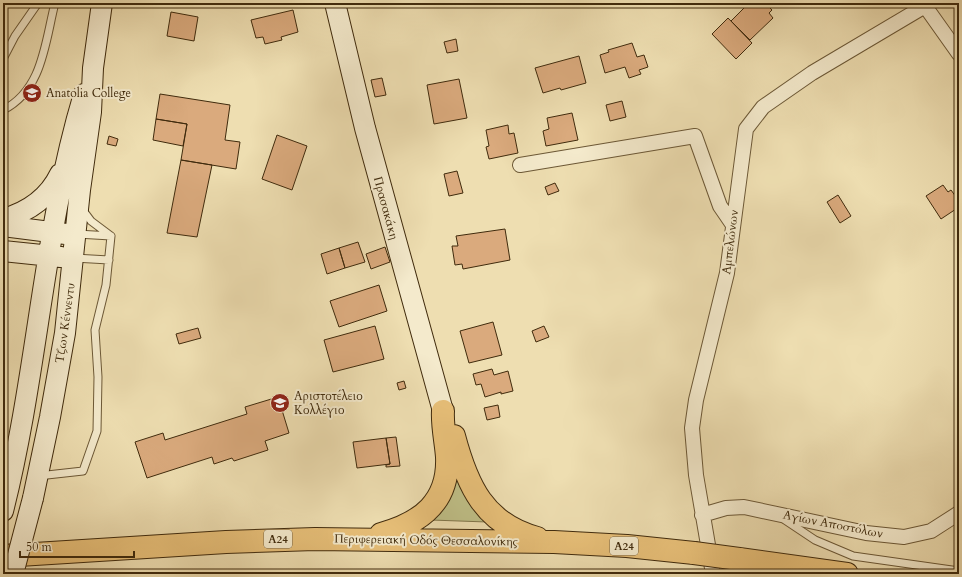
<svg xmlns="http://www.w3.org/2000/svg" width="962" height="577" font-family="Cardo,serif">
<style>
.green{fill:#bfbf87;stroke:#80754a}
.building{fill:#daaa7d;stroke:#402b0d}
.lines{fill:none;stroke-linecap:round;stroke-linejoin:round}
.lane-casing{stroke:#6c5836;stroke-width:9}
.street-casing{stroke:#6c5836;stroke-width:16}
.secondary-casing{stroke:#402b0d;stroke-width:22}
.highway-casing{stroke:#402b0d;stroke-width:24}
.lane{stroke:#f4eacc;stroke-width:7}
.street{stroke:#f4eacc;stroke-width:14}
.secondary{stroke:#f4eacc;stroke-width:20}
.highway{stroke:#e7bf78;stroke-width:22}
.secondary-bridge-casing{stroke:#402b0d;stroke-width:22;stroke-linecap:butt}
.highway-bridge-casing{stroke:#402b0d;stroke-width:24;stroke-linecap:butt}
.secondary-bridge{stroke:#f4eacc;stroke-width:20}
.highway-bridge{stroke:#e7bf78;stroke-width:22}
.labels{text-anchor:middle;stroke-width:4;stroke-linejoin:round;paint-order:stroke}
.shield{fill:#f4eacc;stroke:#766446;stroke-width:1}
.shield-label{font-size:11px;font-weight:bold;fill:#402b0d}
.poi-label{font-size:12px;fill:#402b0d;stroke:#f4eacc;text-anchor:start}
.street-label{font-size:12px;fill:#402b0d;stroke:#f4eacc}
</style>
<rect width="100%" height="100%" fill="#eedeb1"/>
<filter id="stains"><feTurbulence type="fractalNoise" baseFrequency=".005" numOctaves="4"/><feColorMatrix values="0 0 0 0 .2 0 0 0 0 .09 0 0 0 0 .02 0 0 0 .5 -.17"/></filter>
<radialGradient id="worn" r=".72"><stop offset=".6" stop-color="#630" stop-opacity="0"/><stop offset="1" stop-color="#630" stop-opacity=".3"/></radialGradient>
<!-- green -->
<path class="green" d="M455,475L487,522L431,520Z"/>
<!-- building -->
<path class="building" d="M749,3H754L757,6L759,4L761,6L765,3L772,10L769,13L773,18L750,40L731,21Z
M293,10L298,32L281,37L282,40L265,44L263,37L256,38L251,20Z
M171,12L198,17L194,41L167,36Z
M728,18L752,43L736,59L712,34Z
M456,39L458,51L447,53L444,42Z
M632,43L637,57L644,55L648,67L639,70L641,74L629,78L625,67L605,73L600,55L609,52L608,50Z
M579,56L586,83L561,90L560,88L543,93L535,68Z
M382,78L386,95L375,97L371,80Z
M459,79L467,118L434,124L427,85Z
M160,94L230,105L225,140L240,142L236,169L181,160L187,124L156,119Z
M622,101L626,117L610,121L606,105Z
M572,113L578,140L546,146L543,131L549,129L547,118Z
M156,119L187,124L183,146L153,140Z
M508,125L509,134L514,133L518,153L489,159L486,147L489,146L486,130Z
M277,135L307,146L292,190L262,179Z
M109,136L118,139L116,146L107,144Z
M181,160L212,165L197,237L167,233Z
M457,171L463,193L449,196L444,174Z
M555,183L559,191L548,195L545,187Z
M943,185L948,192L951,190L959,201V207L941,219L926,196Z
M838,195L851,216L840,223L827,202Z
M505,229L510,260L463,269L462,264L455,265L452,246H458L456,236Z
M358,242L365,262L345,268L339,248Z
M385,247L390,262L371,269L366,254Z
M339,248L345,268L327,274L321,254Z
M379,285L387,311L339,327L330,301Z
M493,322L502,355L469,363L460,331Z
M375,326L384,359L333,372L324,340Z
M544,326L549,337L536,342L532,331Z
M198,328L201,338L179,344L176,334Z
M3,368L7,369L5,396H3Z
M492,369L494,375L508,371L513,391L501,394V392L485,397L481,384L476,385L473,374Z
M404,381L406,388L399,390L397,383Z
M278,397L289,433L265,441L268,450L234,461L232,458L214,464L212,457L147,478L135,442L163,433L165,440L247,414L245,407Z
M498,405L500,417L487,420L484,408Z
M396,437L400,466L386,467V465L390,464L386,438Z
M386,438L390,464L357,468L353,442Z"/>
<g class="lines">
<!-- lane casing -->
<g class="lane-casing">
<path id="lane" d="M3,59L15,36L38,3
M3,110C43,90 45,42 55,3
M82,209L91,221L111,236
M74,258L109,260
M38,476L83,471L97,431L98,377L95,330L106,285L111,236L77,234
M785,520L815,540L853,556L959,571"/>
</g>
<!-- street casing -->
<g class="street-casing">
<path id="street" d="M925,6L959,54
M520,165L695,136L720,206L733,225
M702,515L726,508L744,507L866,533L904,537L931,531L959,513
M713,574L696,475L692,428L696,400L727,273L746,129L763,107L812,73L930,3"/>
</g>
<!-- secondary casing -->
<g class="secondary-casing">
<path id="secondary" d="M335,3L365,128L443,411
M3,219C28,212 48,199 60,174
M3,226L66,234
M3,251L61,257
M33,498L50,417L65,333L80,190L91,112L93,68L102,3
M3,511C38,373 43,230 84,94"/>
</g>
<!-- highway casing -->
<g class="highway-casing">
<path id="highway" d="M454,436C467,485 484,524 537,538
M381,534C421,523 449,502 447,457C446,442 442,426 443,411
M3,556L226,542L315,539L554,542L627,546L694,553
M739,559L847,574"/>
</g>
<!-- lane -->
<use href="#lane" class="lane"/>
<!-- street -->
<use href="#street" class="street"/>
<!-- secondary -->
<use href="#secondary" class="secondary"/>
<!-- highway -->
<use href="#highway" class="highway"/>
<!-- secondary-bridge casing -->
<g class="secondary-bridge-casing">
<path id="secondary-bridge" d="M13,574L33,498"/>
</g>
<!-- highway-bridge casing -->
<g class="highway-bridge-casing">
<path id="highway-bridge" d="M694,553L739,559"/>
</g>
<!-- secondary-bridge -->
<use href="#secondary-bridge" class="secondary-bridge"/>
<!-- highway-bridge -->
<use href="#highway-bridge" class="highway-bridge"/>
</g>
<!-- icons -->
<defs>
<g id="school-disc" transform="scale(1)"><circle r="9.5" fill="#8f2418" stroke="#f4eacc"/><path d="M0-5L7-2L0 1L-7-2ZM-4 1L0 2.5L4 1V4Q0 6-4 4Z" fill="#fff"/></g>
</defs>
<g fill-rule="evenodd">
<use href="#school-disc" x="32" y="93"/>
<use href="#school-disc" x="280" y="403"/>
</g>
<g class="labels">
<!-- shield labels -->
<g class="shield">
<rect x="264" y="530" width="28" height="18" rx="3"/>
<rect x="610" y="537" width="28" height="18" rx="3"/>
</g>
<g class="shield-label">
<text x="278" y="543">Α24</text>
<text x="624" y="550">Α24</text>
</g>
<!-- poi labels -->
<g class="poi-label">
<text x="46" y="97">Anatolia College</text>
<text x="294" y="400">Αριστοτέλειο<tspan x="294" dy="14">Κολλέγιο</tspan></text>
</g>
<!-- street labels -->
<g class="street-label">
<text transform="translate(386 208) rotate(75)" y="4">Πρασακάκη</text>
<text transform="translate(730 242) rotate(-83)" y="4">Αμπελώνων</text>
<text transform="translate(65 323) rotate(-82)" y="4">Τζων Κέννεντυ</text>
<text transform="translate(833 524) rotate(11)" y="4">Αγίων Αποστόλων</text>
<text transform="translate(426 540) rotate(1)" y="4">Περιφερειακή Οδός Θεσσαλονίκης</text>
</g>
</g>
<!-- margin -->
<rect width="962" height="577" fill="none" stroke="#eedeb1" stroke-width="16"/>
<rect x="4" y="4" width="954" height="569" fill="none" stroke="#402b0d" stroke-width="2"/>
<rect x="8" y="8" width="946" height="561" fill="none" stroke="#402b0d"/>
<!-- scale -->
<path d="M20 551v6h114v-6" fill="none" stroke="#402b0d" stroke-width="2"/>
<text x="26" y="551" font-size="12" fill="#402b0d" stroke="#f4eacc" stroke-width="3" paint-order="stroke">50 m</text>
<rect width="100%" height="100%" filter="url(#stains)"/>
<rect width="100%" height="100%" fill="url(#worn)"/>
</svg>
